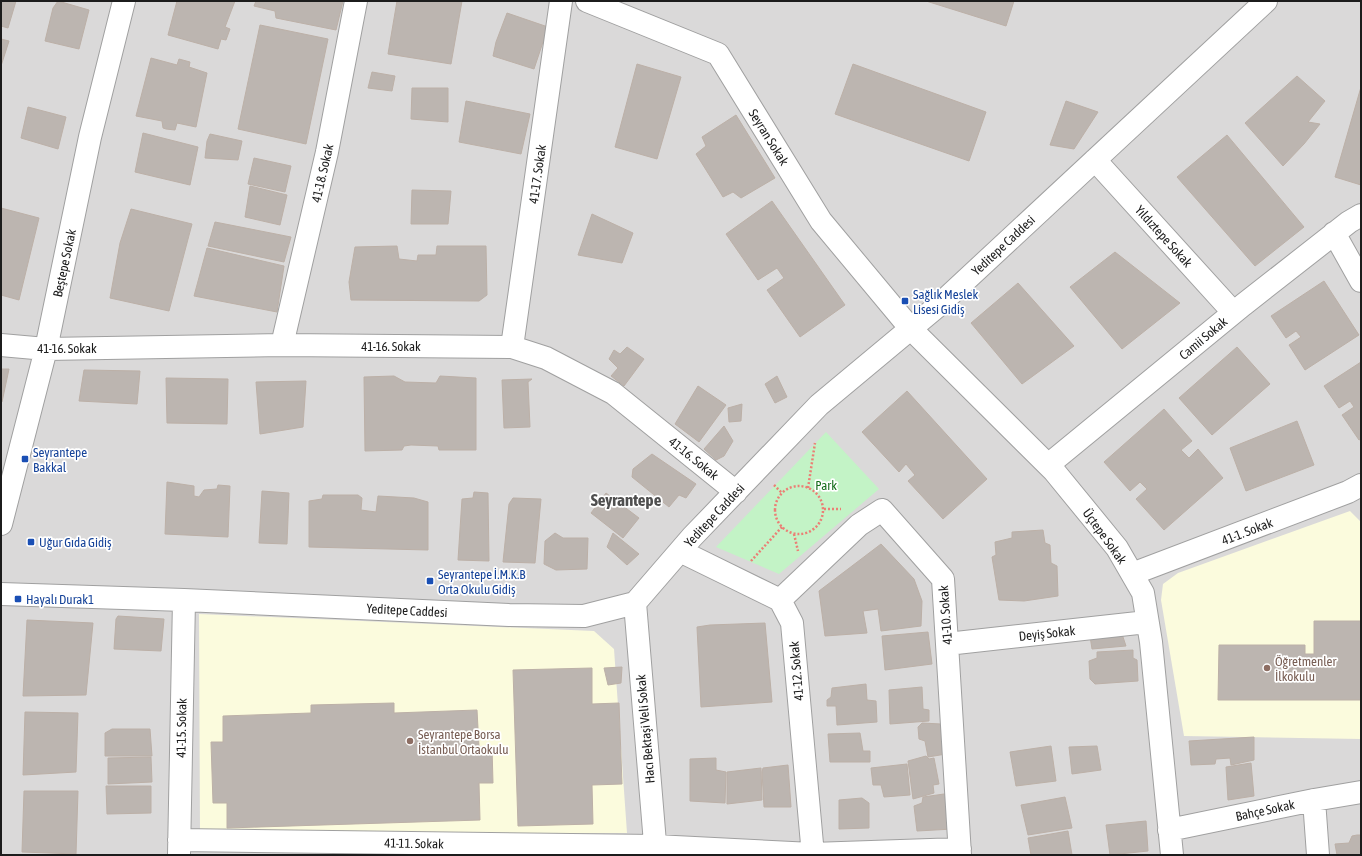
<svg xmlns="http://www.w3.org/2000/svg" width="1362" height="856" font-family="'Asap Condensed',sans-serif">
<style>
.residential{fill:#dad9d9}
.education{fill:#fbfbdd}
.park{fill:#c3f3c6}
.building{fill:#bcb5b0;stroke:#bcb0a7}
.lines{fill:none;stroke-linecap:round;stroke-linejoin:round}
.street-casing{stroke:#a0a0a0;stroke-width:24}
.path{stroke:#eb7f75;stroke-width:2.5;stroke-dasharray:2 2;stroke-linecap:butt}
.street{stroke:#fff;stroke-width:22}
.transit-dot{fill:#1a4fb4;stroke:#fff;stroke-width:1.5}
.education-dot{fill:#8d6e63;stroke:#fff;stroke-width:1.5}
.labels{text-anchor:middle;stroke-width:3.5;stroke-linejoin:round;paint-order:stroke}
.street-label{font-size:13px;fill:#1c1c1c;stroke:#fff}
.transit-label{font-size:13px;fill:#164399;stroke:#fff;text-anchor:start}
.park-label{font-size:13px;fill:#166e1c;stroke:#fff}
.education-label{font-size:13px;fill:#785e54;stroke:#fff;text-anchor:start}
.district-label{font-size:17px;font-weight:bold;fill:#4f4f4f;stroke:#fff}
</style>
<rect width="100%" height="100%" fill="#ece9e3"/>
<!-- residential -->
<path class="residential" d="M1,1H1361V855H1Z"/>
<!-- education -->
<path class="education" d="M1350,511L1361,522V739L1184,736L1161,600L1163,584L1178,573Z
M199,614L594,631L614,649L627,833L200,834Z"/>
<!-- park -->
<path class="park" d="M826,432L879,489L779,574L716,547Z"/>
<!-- building -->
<path class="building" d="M1,1H16L8,28L1,26Z
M58,1L89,10L79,49L45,41L53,8Z
M177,1H235L225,27L230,29L226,40L221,39L218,49L168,35Z
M256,1H343L336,30L276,18L275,11L254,6Z
M397,1H462L451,64L388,54Z
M926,1H1014L1006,26Z
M507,13L548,27L534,69L493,56L496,42Z
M260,25L328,39L306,144L238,129Z
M1,39L9,41L1,66Z
M151,58L177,65L179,59L190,62L189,67L207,73L196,127L177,123L175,130L166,129L163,128L162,121L136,116Z
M637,64L681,77L657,159L615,147Z
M853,64L986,112L969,161L835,114Z
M372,72L395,76L392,91L368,88Z
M1297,76L1325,101L1308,122L1320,124L1304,144L1283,166L1245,123Z
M1361,87V185L1335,177Z
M412,88H448V122L411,119Z
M466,101L530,114L521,154L459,142Z
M1066,101L1098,112L1074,149L1050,145Z
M28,107L66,117L58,149L21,138Z
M736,115L775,178L741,198L733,192L723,197L696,154L706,146L702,137Z
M143,133L198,147L190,185L135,172Z
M210,134L242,141L238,160L205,158L207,141Z
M1227,135L1304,227L1255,266L1177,177Z
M254,158L291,166L285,192L248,184Z
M250,186L287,195L280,225L245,217Z
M412,190L451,191L448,224H411Z
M772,201L845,305L800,337L767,290L784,278L777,268L758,280L726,234Z
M1,208L39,218L19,300L1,295Z
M131,209L192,224L169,311L110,298L120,243Z
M592,214L633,233L622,263L578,255Z
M215,222L291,237L284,262L208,246Z
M397,246L399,259L417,261L418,255H436L437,246H486L487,295L479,301L351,300L349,282L355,247Z
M207,248L284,266L277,312L194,296Z
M1115,252L1180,303L1122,349L1070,287Z
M1324,281L1359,335L1305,370L1289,345L1301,337L1296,331L1286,338L1271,316Z
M1018,283L1074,346L1022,384L971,323Z
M627,347L644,359L624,386L611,376L618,368L609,359L614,350L620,354Z
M1237,347L1270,384L1212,435L1179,398Z
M1361,362V439L1359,440L1342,415L1354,407L1350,401L1339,408L1324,386Z
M1,369H9L2,402L1,401Z
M84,370L140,371L137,404L79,401Z
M394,376L405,382L436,383L440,376L476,378V450H439L438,446L411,445L404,446L402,450L365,451L364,377Z
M777,376L787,397L775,403L765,384Z
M166,378L228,379L227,424L167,423Z
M532,379L528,382L530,427L504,428L502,380Z
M306,381L303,427L260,434L256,382Z
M698,386L726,405L699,442L675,424Z
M907,391L987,479L943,519L908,481L915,475L906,464L899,472L862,432Z
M742,404L741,421L729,422L728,408Z
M1164,409L1192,441L1181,450L1189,458L1198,449L1223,478L1164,530L1136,499L1147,489L1140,482L1130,491L1104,462Z
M1297,421L1314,465L1246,491L1230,448Z
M724,426L733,441L724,456L716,460L704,449Z
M652,454L696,484L686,498L679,495L669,507L632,477L633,469Z
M167,482L194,486V496L199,497L204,490L217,489L218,485L230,486L228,537L165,534Z
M262,491L289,493L287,544L259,543Z
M474,492L488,493L489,561L458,560L462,499L473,498Z
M606,493L639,518L623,538L591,513Z
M323,495H358L362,498L361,510L376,512L378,496L414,498L428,502V550L309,547V501L322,499Z
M513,498L541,499L535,563L503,562L509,504Z
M1043,530L1045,543L1050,545L1051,563L1057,566L1058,596L1024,601L999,600L992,557L996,555L995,542L1012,538V532Z
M555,533L563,538H588L587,569L556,570L544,564L545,541Z
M613,533L639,554L627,565L607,547Z
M881,544L914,579L922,601L921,626L881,631L878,609L863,611L867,633L825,636L819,591Z
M118,616L164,619L161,651L114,649L116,619Z
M27,620L93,623L86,695L23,696Z
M1314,621H1361V700H1218L1219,645H1305V654H1314Z
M765,623L772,702L701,707L697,627L710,625Z
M928,632L932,664L885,670L882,636Z
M1122,634L1126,646L1092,649L1090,636Z
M1133,650V658L1137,660L1138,681L1095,684L1090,679L1089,661L1097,658V652Z
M622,667L621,683L608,685L604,668Z
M592,668V704L619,703L622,784L592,785L593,824L518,826L513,670Z
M866,684L867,700L876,701L877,722L837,725L836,706H827V700L831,697L832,688Z
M922,687L923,709L929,710V721L890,724L889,690Z
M394,703V713L477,710L479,747H492L493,783H479L480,820L227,828V803H213L211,742H223V716L311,713V705Z
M25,712L78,713L76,772L23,775Z
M922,723L941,724L946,754L928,757L925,741L919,739L918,727Z
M112,729H150L152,756H105V733Z
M860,733L863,751H870V762H830L828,734Z
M1254,737V760L1231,765L1230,758L1216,759L1215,764L1191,765L1189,741Z
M1051,746L1056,781L1016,786L1010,752Z
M1097,746L1101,770L1072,774L1069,747Z
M926,756L929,759L934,758L939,784L933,785L934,793L913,799L908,761Z
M151,757L152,782L108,784V758Z
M716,758V770L726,772L725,803L690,801V759Z
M1251,763L1254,796L1228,800L1226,767Z
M907,764L910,795L884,797L881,785H873L871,768Z
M788,765L791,807H764L762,772L763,768Z
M761,768L762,800L727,804V772Z
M106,786H151V813L107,814Z
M24,791H78L76,854L22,852Z
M951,793L953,829L917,831L914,806L922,803L923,797Z
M1065,797L1072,828L1028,835L1021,805Z
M862,798L869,803V828L839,829V800Z
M1146,821L1148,851L1110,855L1106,825Z
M1068,831L1072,855H1031L1028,838Z
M1357,835H1361V855H1337L1335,844L1349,843L1352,836Z"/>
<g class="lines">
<!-- street casing -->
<g class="street-casing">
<path id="street" d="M587,1L718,54L821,221L911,329L1054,471L1117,548L1143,593L1151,642L1172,855
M1095,160L1233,312
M1334,233L1361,281
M1,345L46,349L282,345L512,347L546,358L613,393L736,492
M282,345L327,152L356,1
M512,347L561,1
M1048,465L1243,305L1349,222L1361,215
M1,524L46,349L90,137L124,1
M680,551L780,600L792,623L813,855
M1132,574L1348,492L1361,485
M1,594L184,600L509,615L584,616L635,603L692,537L819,405L939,305L1266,1
M780,600L859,525L882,510L943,579L960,855
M635,603L656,855
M947,644L1147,622
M1314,800L1318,855
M1169,830L1314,800L1361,792
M179,840L655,846L812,854L960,849
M179,854L184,600"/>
</g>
<!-- path -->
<path class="path" d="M774,485L782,493
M775 510a24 24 0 1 1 48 0a24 24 0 1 1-48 0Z
M808,488L815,443
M824,509H841
M794,534L798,551
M751,561L782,527"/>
<!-- street -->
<use href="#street" class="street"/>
</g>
<!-- markers -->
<g class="transit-dot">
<rect x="901" y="297" width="8" height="8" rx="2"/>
<rect x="21" y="455" width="8" height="8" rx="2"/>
<rect x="27" y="538" width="8" height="8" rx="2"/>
<rect x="426" y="577" width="8" height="8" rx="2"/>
<rect x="14" y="595" width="8" height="8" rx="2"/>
</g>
<g class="education-dot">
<circle cx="1267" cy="668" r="4"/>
<circle cx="410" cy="741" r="4"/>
</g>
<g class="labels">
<!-- street labels -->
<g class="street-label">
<text transform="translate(769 137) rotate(58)" y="5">Seyran Sokak</text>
<text transform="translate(322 173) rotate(-77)" y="5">41-18. Sokak</text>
<text transform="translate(537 174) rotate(-82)" y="5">41-17. Sokak</text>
<text transform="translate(1164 236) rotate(48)" y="5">Yıldıztepe Sokak</text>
<text transform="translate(1003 245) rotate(-43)" y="5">Yeditepe Caddesi</text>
<text transform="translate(64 263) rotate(-78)" y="5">Beştepe Sokak</text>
<text transform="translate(1203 338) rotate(-40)" y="5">Camii Sokak</text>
<text x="391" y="351">41-16. Sokak</text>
<text x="67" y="353">41-16. Sokak</text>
<text transform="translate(694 458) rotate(39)" y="5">41-16. Sokak</text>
<text transform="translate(714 515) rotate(-47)" y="5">Yeditepe Caddesi</text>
<text transform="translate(1247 531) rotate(-21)" y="5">41-1. Sokak</text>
<text transform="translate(1105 536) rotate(54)" y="5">Üçtepe Sokak</text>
<text transform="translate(407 610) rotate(3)" y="5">Yeditepe Caddesi</text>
<text transform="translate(945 615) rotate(-94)" y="5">41-10. Sokak</text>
<text transform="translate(1047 633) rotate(-6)" y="5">Deyiş Sokak</text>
<text transform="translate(796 671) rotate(-95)" y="5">41-12. Sokak</text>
<text transform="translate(181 728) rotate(-89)" y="5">41-15. Sokak</text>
<text transform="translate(645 729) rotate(-95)" y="5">Hacı Bektaşi Veli Sokak</text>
<text transform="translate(1265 810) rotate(-12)" y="5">Bahçe Sokak</text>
<text transform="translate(414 843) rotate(1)" y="5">41-11. Sokak</text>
</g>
<!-- transit labels -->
<g class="transit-label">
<text x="913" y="299">Sağlık Meslek<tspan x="913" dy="15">Lisesi Gidiş</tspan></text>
<text x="33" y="457">Seyrantepe<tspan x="33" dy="15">Bakkal</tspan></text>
<text x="39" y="547">Uğur Gıda Gidiş</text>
<text x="438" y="579">Seyrantepe İ.M.K.B<tspan x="438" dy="15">Orta Okulu Gidiş</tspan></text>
<text x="26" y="604">Hayalı Durak1</text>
</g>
<!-- park labels -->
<g class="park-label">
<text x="826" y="490">Park</text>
</g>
<!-- education labels -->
<g class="education-label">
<text x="1275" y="666">Öğretmenler<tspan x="1275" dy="15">İlkokulu</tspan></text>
<text x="418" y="739">Seyrantepe Borsa<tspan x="418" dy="15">İstanbul Ortaokulu</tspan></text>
</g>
<!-- district labels -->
<g class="district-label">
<text x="626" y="506">Seyrantepe</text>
</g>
</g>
<!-- border -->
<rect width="1362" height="856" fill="none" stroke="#1c1c1c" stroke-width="4"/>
</svg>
